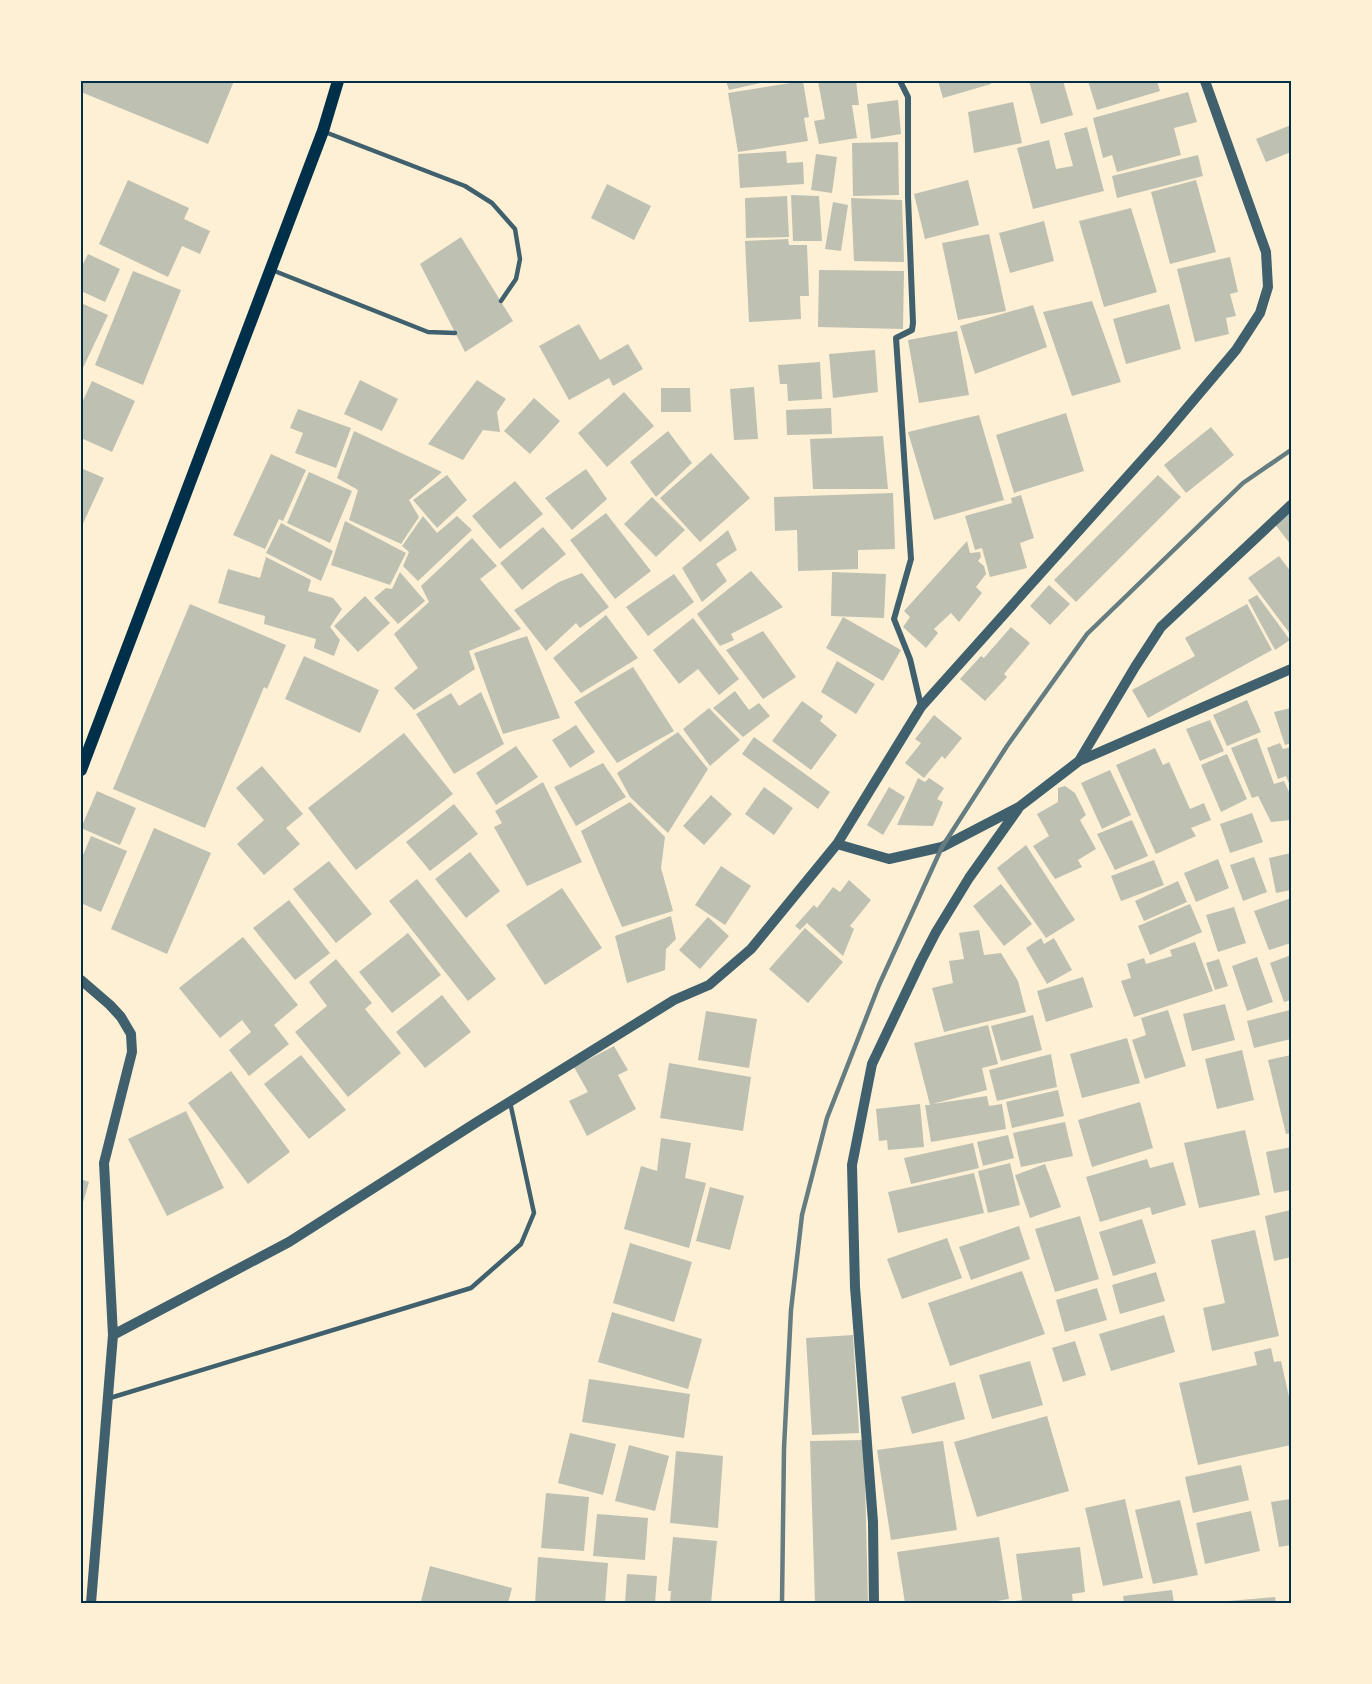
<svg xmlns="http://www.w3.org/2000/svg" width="1372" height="1684" font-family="Overpass,sans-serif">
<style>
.building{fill:#bec0b2}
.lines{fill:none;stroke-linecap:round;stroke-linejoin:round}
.service{stroke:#3f606c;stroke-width:4.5}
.minor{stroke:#3f606c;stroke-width:6}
.tertiary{stroke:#3f606c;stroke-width:10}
.secondary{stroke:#003049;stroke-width:12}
.rail{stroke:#657d81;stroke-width:4.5}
.neatline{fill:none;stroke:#003049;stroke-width:2}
</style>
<rect width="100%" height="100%" fill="#fdf0d5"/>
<!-- building -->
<path class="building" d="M81,81H234L208,144L81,92Z
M726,81H765V82L729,90Z
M803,81L809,117L804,118L808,141L738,152L728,93Z
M818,81H856L859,105H852L857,138L819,144L814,121L825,119Z
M938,81H990L991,84L943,98Z
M1029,81H1063L1073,115L1041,124Z
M1088,81H1157L1160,91L1097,110Z
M1188,92L1197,122L1174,128L1181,155L1117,172L1112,155L1103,158L1093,118Z
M898,100L901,134L871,139L867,104Z
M1013,102L1022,143L974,153L968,112Z
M1291,125V152L1266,162L1256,139Z
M1087,127L1104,191L1033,209L1017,148L1049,140L1056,169L1073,166L1064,133Z
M898,142L899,195L853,196L852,143Z
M786,151L787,163L803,162L804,184L740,188L738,154Z
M816,154L837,157L832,193L811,190Z
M1198,155L1203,176L1117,198L1112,176Z
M128,180L189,208L184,219L210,231L200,254L182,246L168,277L99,244Z
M968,180L979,225L925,239L914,194Z
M1196,180L1216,252L1170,264L1151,192Z
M607,184L651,206L634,240L591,218Z
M791,195L819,196L822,241H793Z
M787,196L789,237L746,238L745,198Z
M851,198L902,200L904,262L854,261Z
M833,202L848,205L841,251L825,249Z
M1131,208L1157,292L1104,307L1079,221Z
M1044,221L1054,261L1010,273L999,233Z
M989,234L1006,311L958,320L942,243Z
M461,237L513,321L465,352L420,264Z
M788,239L789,245H807L809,296H800L801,319L749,322L745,241Z
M88,254L120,269L105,302L81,291V268Z
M1230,257L1238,292L1230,294L1236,316L1226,318L1229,334L1195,342L1177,269Z
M819,270L904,271L903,329L818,327Z
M133,271L181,290L143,385L95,365Z
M1092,301L1121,382L1072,396L1043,312Z
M81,303L108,315L81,372Z
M1169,304L1181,349L1126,364L1113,319Z
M1033,305L1047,347L975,374L960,326Z
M579,324L600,360L628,344L643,369L613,386L609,378L569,400L539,346Z
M957,331L969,395L919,403L908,340Z
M875,350L878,392L833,398L829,354Z
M820,362L822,399L788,401L787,384H780L778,365Z
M360,380L398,399L382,431L344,414Z
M477,380L506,399L497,412L500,432L483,430L463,460L428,444Z
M92,381L135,401L112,452L81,438V405Z
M754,387L758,439L734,440L730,389Z
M661,388H690L691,412H661Z
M624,392L654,426L607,467L578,433Z
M534,398L560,421L530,454L504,431Z
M831,408L832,434L787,435L786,410Z
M298,409L351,428L336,468L295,453L303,433L290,428Z
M1066,413L1084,471L1014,493L996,435Z
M979,415L1004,500L934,520L908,432Z
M1211,427L1234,455L1186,493L1164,465Z
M354,431L442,472L409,500L419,517L401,544L349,520L358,490L337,478Z
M668,431L692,463L656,497L630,462Z
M883,436L888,489H813L810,439Z
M711,453L750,498L700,542L660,498Z
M271,454L306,470L283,521L279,519L265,549L233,535Z
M81,468L104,478L81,528Z
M586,469L607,499L572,530L545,498Z
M309,472L352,491L330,543L287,523Z
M447,475L467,500L437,528L413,500Z
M1158,475L1181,497L1076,602L1054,580Z
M515,481L543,514L500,549L472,516Z
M893,493L895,549L858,550V569L798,571L797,530L775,531L774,497Z
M1021,495L1034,538L1020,543L1027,568L990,577L982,548L975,550L965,516L1012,503L1011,498Z
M652,497L685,530L656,557L624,524Z
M1291,510V545L1274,523Z
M606,513L651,571L615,599L570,540Z
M423,516L437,533L457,516L472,530L418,581L403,566L409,552L402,546Z
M345,521L406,553L390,585L331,565Z
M281,523L333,551L321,581L266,553Z
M543,527L566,554L522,590L500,563Z
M728,530L737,550L716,564L727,581L702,602L682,568Z
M472,538L497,566L480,579L521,629L469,651L475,669L414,710L394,688L418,668L394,634L429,602L421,586Z
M967,541L970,553L980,552L981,557L978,561L984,566L986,574L976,587L982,593L959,622L951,613L934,629L938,633L926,648L903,627L910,617L904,611Z
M1279,556L1291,572V635L1248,578Z
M266,557L311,580L308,591L333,598L342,609L330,627L340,640L334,656L314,648L316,639L264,624L265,616L218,603L228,569L260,578Z
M751,571L783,607L731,634L734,640L720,646L697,614Z
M400,572L425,601L398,624L374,598L386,588L392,589Z
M832,572L886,574L884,618L831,616Z
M582,573L609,607L580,628L576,623L546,651L514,610L559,582Z
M674,574L694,602L648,636L626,607Z
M1049,585L1070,604L1050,625L1030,606Z
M1257,595L1290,640L1275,650L1248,600Z
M365,596L390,623L358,652L334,626Z
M190,604L286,645L267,689L264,687L205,828L113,789Z
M1247,604L1272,650L1148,718L1132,690L1195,656L1185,638Z
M606,615L638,658L581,693L553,658Z
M843,617L901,650L883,681L826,648Z
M693,618L739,679L719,695L698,669L679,684L653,650Z
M1011,627L1030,643L1004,674L1007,677L985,701L960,679L981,656L984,658Z
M763,631L796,677L763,699L726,650Z
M527,636L560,718L503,734L474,653Z
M304,656L379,690L360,733L285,699Z
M837,661L875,684L856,714L821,692Z
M633,667L674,731L617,763L574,702Z
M735,691L749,710L759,703L770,716L743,737L713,708Z
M481,692L504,744L454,774L416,714L451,693L459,706Z
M1247,700L1261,732L1227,746L1213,715Z
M802,701L823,716L820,721L837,735L811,770L772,741Z
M709,708L740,740L710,766L683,729Z
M1291,708V743L1285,745L1274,712Z
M934,715L962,738L945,759L942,756L924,778L905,763L921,743L915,739Z
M1210,720L1224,751L1200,761L1186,729Z
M576,725L595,752L570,768L552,740Z
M678,732L708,769L668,833L630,797L617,773Z
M404,733L453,794L356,870L308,808Z
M754,737L830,792L818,809L742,754Z
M1257,738L1274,784L1284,781L1291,796V820L1271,822L1258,796L1252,798L1231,748Z
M1280,743L1283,749L1291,747V788L1286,776L1278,779L1267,748Z
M516,746L538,777L496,805L476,773Z
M1155,748L1163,765L1169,762L1190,809L1204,803L1211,820L1191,828L1196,836L1156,854L1116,765Z
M1227,754L1247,799L1221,812L1201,765Z
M603,763L626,797L576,826L554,787Z
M262,766L303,814L286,828L300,844L264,875L237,844L264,820L236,788Z
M1110,770L1131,815L1102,829L1081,783Z
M918,778L925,782L929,778L944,788L937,799L943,802L933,826L897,825Z
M543,782L582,862L527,886L494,827L502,823L495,811Z
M1065,786L1075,793L1086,815L1080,820L1096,849L1078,860L1082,867L1055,879L1033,846L1049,836L1037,814L1058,802V788Z
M764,787L793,808L774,835L745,814Z
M889,787L905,797L883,835L867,825Z
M97,791L136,808L120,845L81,828Z
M711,795L732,814L704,845L683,826Z
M630,802L665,837L661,868L673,911L622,927L581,831Z
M454,804L478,834L430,871L406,842Z
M1252,813L1263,842L1230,853L1220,824Z
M1132,820L1148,856L1115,870L1097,834Z
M154,828L211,853L167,954L111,929Z
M91,836L127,851L101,912L81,903V860Z
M1026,845L1075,920L1046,938L997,868Z
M470,852L500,891L466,918L435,879Z
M1291,853V890L1276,893L1269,858Z
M1254,857L1267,892L1243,901L1230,865Z
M1218,859L1229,888L1196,902L1184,873Z
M1154,860L1164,885L1121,901L1111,876Z
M329,861L372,914L336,943L293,889Z
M721,866L751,886L725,925L695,905Z
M417,879L496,979L468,1001L389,901Z
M849,880L871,900L850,926L854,929L843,956L807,923L800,930L795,926L814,905L817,908L833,887L840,892Z
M1178,881L1187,902L1144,921L1135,901Z
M1001,884L1032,924L1004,946L973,906Z
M562,888L602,948L545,985L506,925Z
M1291,898V943L1269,950L1254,911Z
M289,900L330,953L295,980L253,928Z
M1190,904L1202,932L1150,955L1138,926Z
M1234,907L1246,943L1218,952L1206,915Z
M671,916L676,939L666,949L665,970L627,983L615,936Z
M708,917L729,936L700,969L679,950Z
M805,928L843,962L808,1003L769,969Z
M979,930L984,955L1001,953L1018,981L1026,1012L944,1032L932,988L953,983L949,961L964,959L959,933Z
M408,933L441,975L392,1013L359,972Z
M243,937L298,1005L274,1025L289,1044L249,1076L229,1050L251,1032L242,1020L220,1038L179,988Z
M1041,938L1044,944L1054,938L1072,970L1047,984L1026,948Z
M1195,942L1213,991L1134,1017L1121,981L1131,978L1127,964L1144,958L1146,964L1172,956L1170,950Z
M1291,955V1000L1284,1002L1270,963Z
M1257,957L1273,1002L1247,1011L1232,966Z
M336,959L372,1003L365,1009L401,1053L348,1097L295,1032L327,1006L309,982Z
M1219,959L1228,986L1215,990L1206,963Z
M1083,977L1093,1007L1046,1022L1037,991Z
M442,995L471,1032L425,1068L396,1032Z
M1225,1004L1235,1040L1192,1051L1183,1014Z
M1168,1010L1186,1066L1145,1079L1132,1040L1146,1035L1141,1018Z
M1290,1010L1291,1039L1254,1048L1247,1021Z
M706,1011L757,1019L749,1068L698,1060Z
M1033,1015L1042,1050L1001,1061L991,1026Z
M988,1025L998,1064L982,1068L987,1090L932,1104L987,1096L989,1106L1002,1104L1006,1129L931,1142L925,1105H930L914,1043Z
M1127,1038L1140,1083L1082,1098L1070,1054Z
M614,1046L628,1070L618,1075L636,1109L587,1136L569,1101L588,1092L574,1067Z
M1242,1050L1254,1100L1217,1109L1205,1059Z
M1051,1054L1057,1087L997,1101L989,1070Z
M301,1055L346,1110L309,1139L264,1084Z
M1291,1055V1133L1286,1134L1268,1060Z
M669,1063L751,1077L743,1131L660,1118Z
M231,1071L290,1152L248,1184L188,1103Z
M1058,1090L1064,1116L1012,1128L1006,1102Z
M1140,1102L1153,1148L1092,1167L1078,1120Z
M920,1104L924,1147L888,1150L887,1140L879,1141L876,1109Z
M186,1111L224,1188L167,1216L128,1139Z
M1065,1122L1073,1156L1021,1167L1013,1133Z
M1245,1130L1260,1195L1199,1208L1184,1143Z
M1008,1135L1014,1158L983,1166L977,1142Z
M661,1138L691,1143L685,1178L706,1183L689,1248L624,1229L641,1166L657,1171Z
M973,1143L979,1168L911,1184L904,1158Z
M1291,1147V1190L1274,1193L1266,1152Z
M1147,1159L1150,1168L1173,1162L1186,1205L1152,1215L1150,1207L1100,1222L1086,1177Z
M1010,1163L1020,1205L988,1213L978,1171Z
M1045,1164L1061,1207L1030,1218L1015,1175Z
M974,1173L984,1213L898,1233L888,1192Z
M81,1179L89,1182L82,1206H81Z
M710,1187L744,1196L730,1250L696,1241Z
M1291,1210V1257L1274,1261L1265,1216Z
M1080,1216L1099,1279L1055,1292L1035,1229Z
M1142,1219L1156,1263L1113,1276L1099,1232Z
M1019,1226L1030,1259L971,1280L959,1247Z
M1255,1230L1279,1336L1212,1351L1203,1308L1225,1303L1211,1240Z
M947,1238L962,1278L902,1299L887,1259Z
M630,1243L692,1262L674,1322L613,1303Z
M1022,1271L1045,1334L950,1366L928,1303Z
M1156,1272L1165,1301L1120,1314L1112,1285Z
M1097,1288L1107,1320L1065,1332L1056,1300Z
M612,1312L702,1339L688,1389L598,1362Z
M1164,1315L1175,1352L1111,1371L1099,1334Z
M853,1335L859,1433L812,1435L806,1338Z
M1075,1341L1086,1375L1063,1382L1052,1348Z
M1271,1348L1274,1362L1281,1361L1291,1406V1445L1198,1465L1179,1383L1257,1365L1254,1352Z
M1030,1361L1043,1405L992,1419L979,1375Z
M589,1379L690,1394L684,1438L582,1422Z
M955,1382L965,1419L912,1434L901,1397Z
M1047,1416L1069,1491L977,1517L954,1442Z
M570,1433L616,1444L603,1495L558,1483Z
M864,1440L868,1603H815L810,1441Z
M943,1441L957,1530L891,1540L877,1450Z
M629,1445L669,1456L655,1511L615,1501Z
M676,1451L723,1456L718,1528L670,1523Z
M1241,1465L1249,1500L1193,1513L1185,1477Z
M546,1493L589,1497L584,1551L541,1548Z
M1125,1499L1143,1578L1103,1586L1085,1508Z
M1291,1499V1545L1279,1547L1271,1502Z
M1180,1500L1198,1575L1153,1584L1135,1510Z
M1251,1511L1260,1551L1205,1564L1196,1523Z
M597,1514L648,1518L645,1560L593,1556Z
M673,1537L717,1541L711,1603H670L671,1591H668Z
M999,1537L1009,1599L985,1603H905L897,1552Z
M1080,1547L1085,1592L1072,1594L1073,1603H1015V1601L1022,1600L1016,1554Z
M538,1557L608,1563L605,1603H535Z
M430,1566L512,1588L508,1603H429L421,1601Z
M627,1574L657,1576L655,1603H625Z
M1172,1590L1174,1603H1124L1123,1596Z
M1275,1597L1276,1603H1229V1601Z"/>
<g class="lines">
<!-- service -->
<path class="service" d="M325,132L465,186L492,203L515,229L520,259L516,279L501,301
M272,270L428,332L455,333
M110,1398L471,1288L521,1244L534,1213L510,1102"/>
<!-- minor -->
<path class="minor" d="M900,81L908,97V197L913,323L912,330L896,338L911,559L894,619L910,659L921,706"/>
<!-- tertiary -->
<path class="tertiary" d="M1079,761L1135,667L1161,627L1291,505
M837,844L921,707L1160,440L1236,350L1260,313L1268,287L1266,252L1205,81
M81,980L110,1005L121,1017L131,1034L132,1052L104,1163L113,1335
M91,1603L113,1335L289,1242L477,1122L674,1000L709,985L751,949L837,844L889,859L942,847L1019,807L1079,761L1291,669
M874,1603L873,1522L855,1287L852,1165L872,1064L921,961L936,932L969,878L1018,809"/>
<!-- secondary -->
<path class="secondary" d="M81,770L323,131L338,81"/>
<!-- rail -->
<path class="rail" d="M782,1603L784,1448L791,1310L802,1215L827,1118L879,985L942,847L1007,746L1087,634L1243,483L1291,450"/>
</g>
<!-- border -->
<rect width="1372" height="1684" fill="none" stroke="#fdf0d5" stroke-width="165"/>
<rect x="82" y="82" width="1208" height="1520" class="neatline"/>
</svg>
